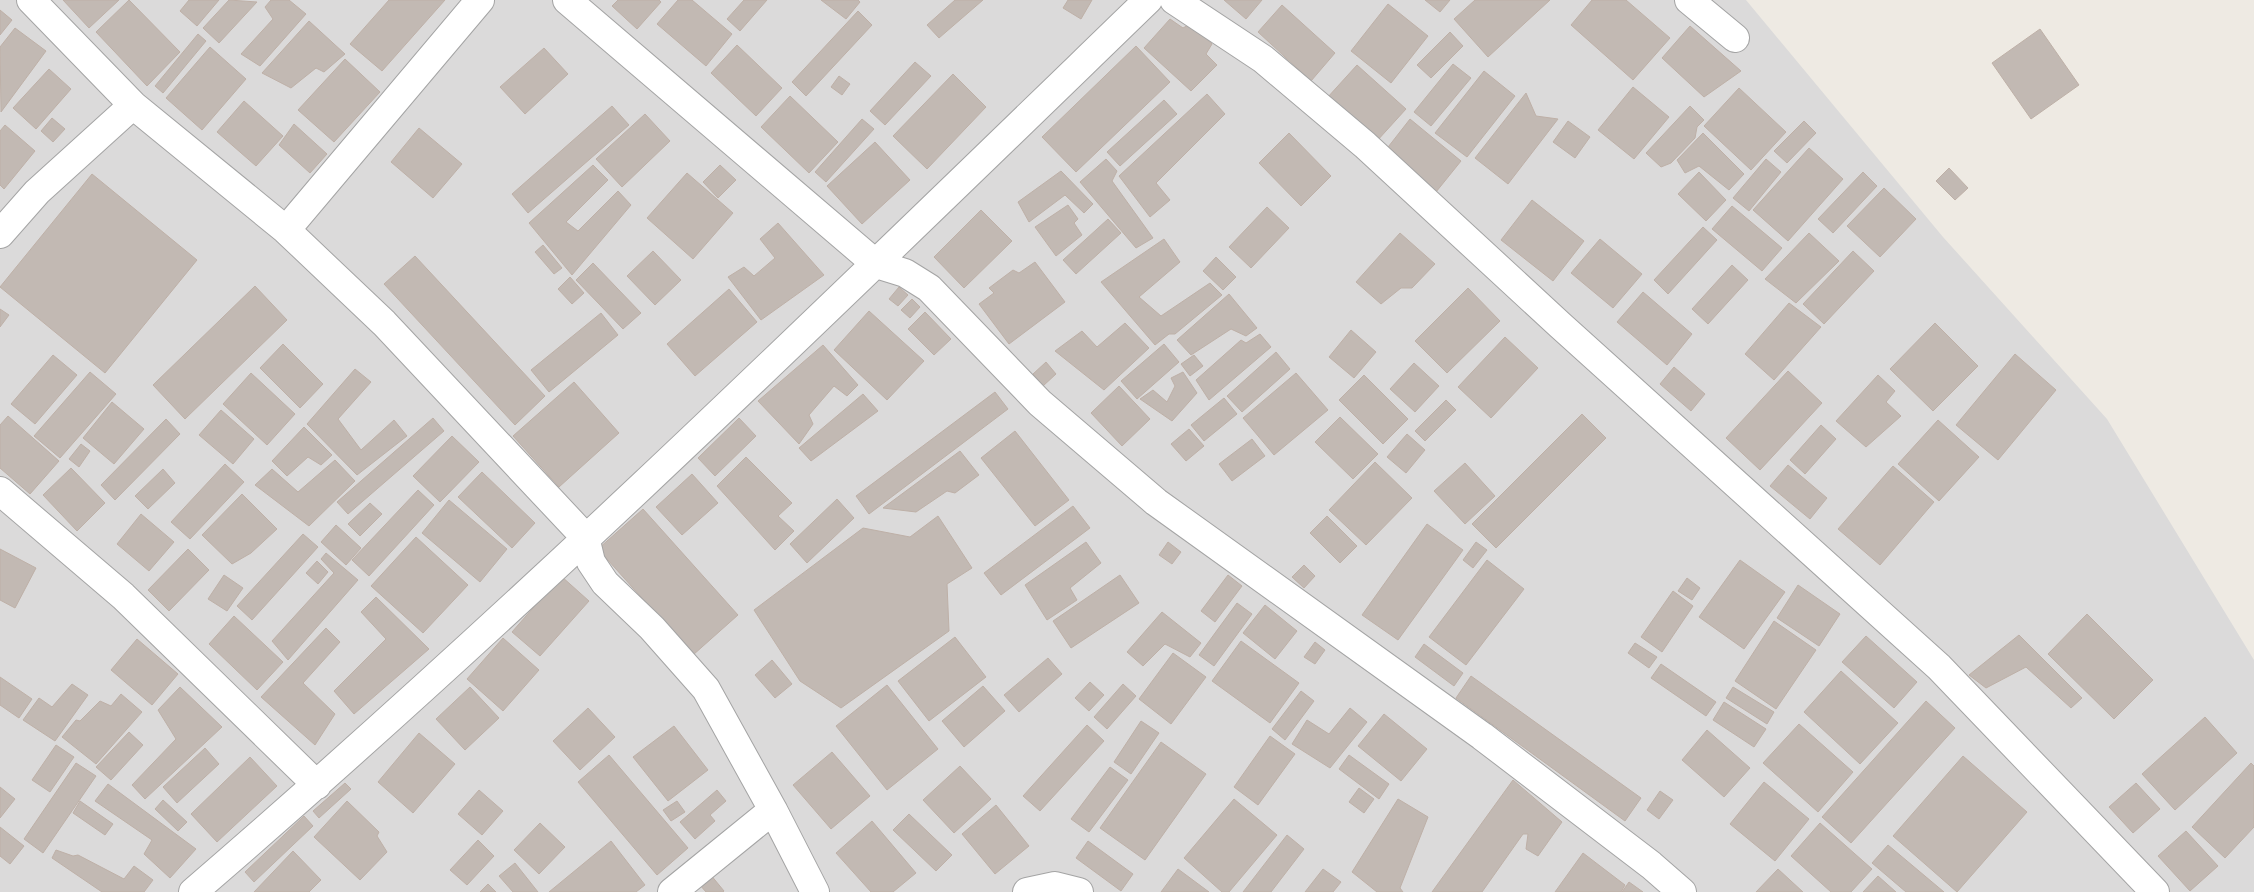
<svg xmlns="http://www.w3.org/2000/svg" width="2254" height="892" font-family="Commissioner,sans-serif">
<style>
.residential{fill:#dbdada}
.building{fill:#c2b9b3;stroke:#beb0a7}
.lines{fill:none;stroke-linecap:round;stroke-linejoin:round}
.minor-casing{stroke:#a4a4a4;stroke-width:30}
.minor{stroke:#fff;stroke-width:28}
</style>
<rect width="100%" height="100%" fill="#eeeae3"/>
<!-- residential -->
<path class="residential" d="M0,0H1746L1943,237L2107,419L2254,660V892H0Z"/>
<!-- building -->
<path class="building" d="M63,0H119L89,28Z
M129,0L180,52L147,86L96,32Z
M189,0H219L197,26L180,11Z
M229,0L257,2L219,43L203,28Z
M271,0H289L306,14L260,66L241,54L273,19L265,7Z
M389,0H445L382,71L350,44Z
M618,0H659L661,2L637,29L612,6Z
M678,0H692L732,34L706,66L657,24Z
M744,0H767L740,31L727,19Z
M821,0H858L860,2L846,19Z
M955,0H983L939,38L927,25Z
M1068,0H1092L1081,19L1063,8Z
M1224,0H1262L1246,19Z
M1425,0H1450L1440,12Z
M1475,0H1550L1488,57L1454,19Z
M1592,0H1626L1670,38L1633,80L1571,25Z
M1388,4L1428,36L1391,83L1351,51Z
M1282,5L1335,53L1311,81L1258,32Z
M0,10L12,20L0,35Z
M858,11L872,25L806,96L792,82Z
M1170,19L1183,28L1190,24L1212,44L1206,54L1217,65L1191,91L1144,48Z
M309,21L345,54L324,72L316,68L291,88L262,73Z
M1690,26L1741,71L1704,97L1662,58Z
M15,28L46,51L1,112L0,47Z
M2040,29L2079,85L2031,119L1992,63Z
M1450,32L1463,46L1431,78L1417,65Z
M198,34L206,41L163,93L155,86Z
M737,45L782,88L756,116L711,73Z
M1136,46L1170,82L1076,172L1042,137Z
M210,47L246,79L202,130L166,98Z
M544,48L568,74L525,114L500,87Z
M345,59L380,92L334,142L298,110Z
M915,62L931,76L885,125L870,111Z
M1453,64L1471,78L1431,126L1414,112Z
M1357,65L1406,109L1376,142L1327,98Z
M49,69L71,89L36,129L13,108Z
M1484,71L1515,96L1467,157L1435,133Z
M953,74L986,107L927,169L893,136Z
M839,76L850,84L842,95L831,87Z
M1633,87L1669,117L1634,159L1598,130Z
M1739,88L1786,132L1751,170L1704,126Z
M1526,93L1536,116L1558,119L1508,184L1475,158Z
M1207,94L1225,114L1156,183L1170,200L1150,217L1119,176Z
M790,96L838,142L809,173L761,127Z
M1164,100L1177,114L1120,166L1107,152Z
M244,101L283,136L256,166L217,132Z
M612,106L629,125L528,213L512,194Z
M1690,106L1704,120L1697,127L1695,138L1671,163L1661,167L1646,153Z
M645,114L670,141L622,187L596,159Z
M52,118L65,129L53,142L41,131Z
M862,119L874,129L826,182L815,172Z
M1410,119L1461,161L1436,192L1385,151Z
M1568,121L1590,137L1575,158L1553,142Z
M1804,121L1816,133L1787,163L1774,151Z
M294,124L327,154L310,173L279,145Z
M5,125L35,151L4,189L0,185V131Z
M419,128L462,164L433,198L391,162Z
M1289,133L1331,176L1301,206L1259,163Z
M1703,133L1744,174L1729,190L1699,166L1685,173L1677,160Z
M875,142L910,180L862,224L827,186Z
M1809,148L1843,179L1788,241L1753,210Z
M1106,159L1117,171L1112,181L1153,238L1136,248L1080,182Z
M1766,159L1781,172L1749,211L1733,198Z
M593,165L608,180L566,222L578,231L618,191L631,205L572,275L529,223Z
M720,165L736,180L718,198L703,182Z
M1949,168L1968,188L1955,200L1936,181Z
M1061,171L1093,204L1084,213L1065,195L1029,222L1018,202Z
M1699,172L1726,200L1706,221L1678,194Z
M1863,172L1877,186L1833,233L1818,219Z
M687,173L733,213L693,259L647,218Z
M92,174L197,260L105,373L0,287Z
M1884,188L1916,219L1880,257L1847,226Z
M1532,200L1584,241L1553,281L1501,240Z
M1068,205L1078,219L1074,223L1082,235L1056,256L1035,227Z
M1732,206L1782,248L1762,271L1712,229Z
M1267,207L1289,228L1251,268L1229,247Z
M981,210L1012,241L964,288L934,257Z
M1108,219L1121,233L1076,274L1063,260Z
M778,223L824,275L761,320L728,277L744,267L754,276L775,258L760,239Z
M1703,227L1717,240L1668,294L1654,280Z
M1400,233L1435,264L1412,288H1401L1381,304L1356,282Z
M1809,233L1839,261L1796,303L1765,279Z
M1164,239L1180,262L1139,297L1161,316L1210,283L1222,295L1175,334H1169L1155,345L1101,282Z
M1600,239L1642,274L1613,308L1571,273Z
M543,245L562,268L554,274L535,252Z
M653,251L681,280L655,305L627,276Z
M1853,251L1874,271L1824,324L1803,304Z
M415,256L545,396L515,425L384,284Z
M1216,257L1236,277L1223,290L1203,271Z
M1035,262L1065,302L1009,344L979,304L994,293L989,288L1013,270L1019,273Z
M593,263L641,313L623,329L576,280Z
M1732,265L1748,280L1708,324L1692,309Z
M570,277L584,293L572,304L558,289Z
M255,286L287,320L185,419L153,385Z
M899,287L908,295L898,306L889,299Z
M1468,288L1500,321L1447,373L1415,341Z
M729,289L757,322L695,376L667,344Z
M1643,292L1692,334L1667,365L1617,322Z
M1229,294L1257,328L1246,336L1231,329L1191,355L1177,340Z
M912,299L920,307L910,318L901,310Z
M1789,303L1821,327L1774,380L1745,354Z
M0,309L9,315L0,327Z
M869,311L924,361L887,400L834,350Z
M925,312L951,339L934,355L908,329Z
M601,313L618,335L549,392L531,370Z
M1125,323L1149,348L1104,390L1055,351L1082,331L1097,347Z
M1935,323L1978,366L1933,411L1890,369Z
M1351,330L1376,352L1354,378L1329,357Z
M1260,334L1271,347L1209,400L1196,380L1241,340L1246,343Z
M1505,337L1538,368L1491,418L1458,387Z
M283,344L323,384L300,408L260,368Z
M1164,344L1179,362L1137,399L1121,381Z
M823,345L858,385L847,396L834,386L809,415L813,424L799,444L758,401Z
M1276,352L1290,369L1242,412L1227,396Z
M2015,354L2056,390L1998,460L1956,425Z
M53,355L77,375L35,424L11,404Z
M1194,355L1203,366L1190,376L1181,364Z
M1046,362L1056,374L1043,386L1033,374Z
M1414,363L1439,386L1415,412L1390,389Z
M1674,367L1705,394L1691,411L1660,384Z
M355,369L371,382L338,419L361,450L394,420L407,436L357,475L307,424Z
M1788,371L1822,403L1760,470L1726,438Z
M90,372L116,394L60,458L34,436Z
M1183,372L1197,393L1172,421L1140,399L1153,390L1167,402L1175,386L1171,378Z
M251,373L295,414L267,445L223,404Z
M1296,373L1328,410L1274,455L1243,418Z
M1364,375L1408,419L1383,444L1339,400Z
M1878,375L1895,391L1886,402L1901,416L1866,447L1836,421Z
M574,382L619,433L559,487L513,436Z
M1119,386L1150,419L1122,446L1091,413Z
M995,392L1008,409L869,514L856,496Z
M863,394L878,411L811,461L799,448Z
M1224,398L1237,414L1204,441L1191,425Z
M1446,400L1456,410L1425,441L1415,431Z
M112,402L144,429L114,464L83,438Z
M221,410L254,439L233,464L199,435Z
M1582,414L1606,438L1496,548L1472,524Z
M8,416L59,461L30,494L0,468V425Z
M1340,417L1378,454L1353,479L1315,442Z
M433,418L444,431L348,514L337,502Z
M739,418L756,436L715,476L698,458Z
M166,419L180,434L115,500L101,485Z
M1938,420L1979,457L1939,501L1898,464Z
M1821,425L1836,439L1805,474L1790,460Z
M304,427L332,455L321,465L308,457L287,476L272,461Z
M1189,429L1204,446L1186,461L1171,444Z
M1015,431L1069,500L1035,526L981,458Z
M1407,434L1425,450L1406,473L1387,457Z
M452,436L479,462L440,502L413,476Z
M1252,439L1265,456L1232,481L1219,464Z
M81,444L90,451L79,467L69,459Z
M960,451L979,475L955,493L947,491L916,512L883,508Z
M746,457L792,503L778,516L794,531L775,550L717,486Z
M335,460L355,481L309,526L255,485L272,469L298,492Z
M1375,462L1412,498L1366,545L1329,510Z
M1465,463L1495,496L1465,524L1434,491Z
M225,464L244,482L190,539L171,522Z
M1788,465L1827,498L1810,519L1770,486Z
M1893,466L1934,502L1880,565L1838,529Z
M71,468L105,503L77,531L43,495Z
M163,469L175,483L148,509L135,496Z
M482,472L535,523L512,548L458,497Z
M692,474L718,503L682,535L656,507Z
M418,490L434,505L369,576L352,560Z
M242,494L277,529L251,553L232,564L202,535Z
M837,499L854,518L807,563L790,544Z
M449,500L507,549L480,582L422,533Z
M370,503L382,514L360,536L348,524Z
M1073,506L1090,528L1001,595L984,573Z
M643,509L738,615L693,655L598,549Z
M141,514L174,542L149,571L117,544Z
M938,516L972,568L947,584L949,631L841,708L800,681L754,610L863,528L910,537Z
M1327,516L1357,546L1340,563L1310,533Z
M1427,524L1463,550L1398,640L1362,615Z
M336,525L361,548L346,565L321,542Z
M303,534L318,547L252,620L237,606Z
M416,537L468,585L423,633L371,586Z
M1086,542L1101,563L1070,588L1077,600L1047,620L1025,585Z
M1168,542L1181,552L1172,564L1159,555Z
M1476,542L1487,550L1473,568L1463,560Z
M0,549L36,568L15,608L0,600Z
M188,549L209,570L169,611L148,590Z
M326,553L358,580L288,660L272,641L334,573L321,559Z
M1487,560L1524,589L1466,665L1429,637Z
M1740,560L1785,592L1744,649L1699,617Z
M317,561L328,572L318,584L306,573Z
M1304,565L1315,576L1304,588L1292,577Z
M224,575L243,588L227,611L208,599Z
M1120,575L1139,603L1071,648L1053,621Z
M1228,575L1242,586L1215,622L1201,611Z
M561,576L589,601L540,656L512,632Z
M1687,578L1700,588L1692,600L1678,591Z
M1798,585L1840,614L1819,646L1777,618Z
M1673,591L1693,606L1662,652L1641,637Z
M376,597L429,649L354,714L334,691L386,639L361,612Z
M1237,603L1252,614L1214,666L1199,655Z
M1265,605L1297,631L1275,659L1243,633Z
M1162,612L1201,643L1190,657L1165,644L1143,666L1127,652Z
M2087,614L2153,680L2114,719L2048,654Z
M234,616L283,662L257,690L209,644Z
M1774,621L1816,650L1776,709L1735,681Z
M326,628L340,642L303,683L335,714L315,745L261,697Z
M2019,635L2082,698L2071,708L2026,667L1986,688L1969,675Z
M1866,636L1917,682L1894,708L1842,662Z
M955,637L986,677L929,721L898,681Z
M503,638L539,670L503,711L467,679Z
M137,639L178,674L152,705L111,670Z
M1241,641L1299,683L1270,723L1212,681Z
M1315,642L1325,650L1315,664L1304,657Z
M1635,643L1657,657L1649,668L1628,653Z
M1424,644L1463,673L1454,686L1415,657Z
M1173,653L1206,677L1171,724L1139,699Z
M1048,658L1062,674L1019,712L1004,695Z
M772,660L792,684L775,698L755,675Z
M1661,664L1716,702L1706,716L1651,678Z
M1841,671L1898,723L1860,764L1804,712Z
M1471,676L1641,798L1625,821L1456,698Z
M0,677L32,699L19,718L0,705Z
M1090,682L1104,695L1089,711L1075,698Z
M72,684L88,695L55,741L23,720L39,698L52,707Z
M1123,684L1136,696L1107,729L1094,717Z
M887,685L938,749L887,790L836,726Z
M983,686L1005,711L964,747L942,721Z
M180,687L222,727L145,799L132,785L176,739L158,710Z
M470,687L499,718L465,750L436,719Z
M1733,687L1774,712L1767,724L1726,698Z
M1301,691L1314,701L1285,740L1272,729Z
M121,694L142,712L96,764L62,737L76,720L80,721L100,701L111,706Z
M1926,701L1955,728L1851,843L1822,817Z
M1724,702L1766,729L1754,747L1713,720Z
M588,708L615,737L580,770L553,741Z
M1350,708L1367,722L1330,768L1292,744L1307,720L1329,734Z
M1384,714L1427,749L1401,781L1358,746Z
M2205,717L2237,753L2175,810L2142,774Z
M1141,721L1159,733L1131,774L1114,762Z
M1799,724L1853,772L1818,812L1763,763Z
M1087,725L1104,741L1040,811L1023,796Z
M674,726L708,770L668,801L633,757Z
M1707,730L1750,768L1724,797L1682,760Z
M129,732L143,745L111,780L96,767Z
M419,733L455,764L413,813L378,782Z
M1270,736L1295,754L1258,805L1234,787Z
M1161,742L1206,774L1145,860L1100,828Z
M56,745L74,757L50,792L32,780Z
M205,748L219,764L177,803L163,787Z
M832,752L870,796L831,829L793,785Z
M609,755L688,848L657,875L578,782Z
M1349,755L1389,784L1379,799L1339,769Z
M1963,756L2027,812L1957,892L1893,836Z
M250,757L277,786L217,842L191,814Z
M76,763L96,776L43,853L24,839Z
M2251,763L2254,766V827L2225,858L2192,827Z
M960,766L991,799L954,833L923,800Z
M1110,767L1128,780L1089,832L1071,819Z
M1513,780L1562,822L1538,856L1526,849L1528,834H1523L1482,892H1432Z
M1764,782L1809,819L1775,861L1730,824Z
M345,783L351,789L319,818L313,811Z
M2136,783L2160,809L2133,833L2109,807Z
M108,784L196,849L170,878L144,854L152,840L95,801Z
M0,787L15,799L0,818Z
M1359,788L1374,799L1364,813L1349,802Z
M479,790L503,811L482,835L458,814Z
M717,790L726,801L710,815L715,821L695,839L680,822Z
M1660,791L1673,800L1659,819L1647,810Z
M1234,799L1277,835L1229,892H1222L1184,858Z
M1398,799L1428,817L1400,888L1403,892H1377L1352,872Z
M163,800L187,822L178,831L155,809Z
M80,801L113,824L105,835L73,813Z
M347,801L379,832L377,836L387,852L360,880L314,837Z
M677,801L685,812L671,821L663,810Z
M996,805L1029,846L995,874L962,834Z
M909,814L952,855L936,871L893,830Z
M304,816L313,826L254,882L245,872Z
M872,821L916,873L893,892H871L836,853Z
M540,823L565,847L539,874L514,850Z
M1820,823L1872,869L1851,892H1831L1791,856Z
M0,827L24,846L10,864L0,856Z
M2186,831L2218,866L2190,891L2158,856Z
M1287,835L1304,849L1271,892H1243Z
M478,840L494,856L467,885L450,870Z
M611,841L645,885L636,892H549Z
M1088,841L1133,874L1121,891L1076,858Z
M1888,845L1944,892H1906L1872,863Z
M56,850L73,856L78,855L124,879L134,866L153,880L144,892H102L52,858Z
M293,851L321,880L309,892H254Z
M1583,853L1625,885L1621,892H1555Z
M515,863L538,892H513L499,876Z
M1178,869L1209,892H1161Z
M1323,869L1341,882L1333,892H1305Z
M1778,869L1803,892H1756Z
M710,874L724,891L723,892H706L699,884Z
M1878,876L1896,892H1863Z
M1629,882L1643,892H1622Z
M488,884L496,892H480Z"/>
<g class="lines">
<!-- minor casing -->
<g class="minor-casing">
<path id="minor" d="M31,0L133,105L286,230L384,323L585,537L591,562L605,583L652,628L706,689L773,810L815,892
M567,0L876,264L905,273L929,288L1040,403L1156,502L1482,736L1651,865L1682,892
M1174,0L1263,59L1365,145L1560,325L1939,667L2155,892
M1689,0L1735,38
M286,230L480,0
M0,234L37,192L133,105
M0,491L123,596L317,785
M193,892C523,608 835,303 1148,0
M672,892L773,810
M1027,892L1055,886L1079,892"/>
</g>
<!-- minor -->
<use href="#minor" class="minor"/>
</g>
</svg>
